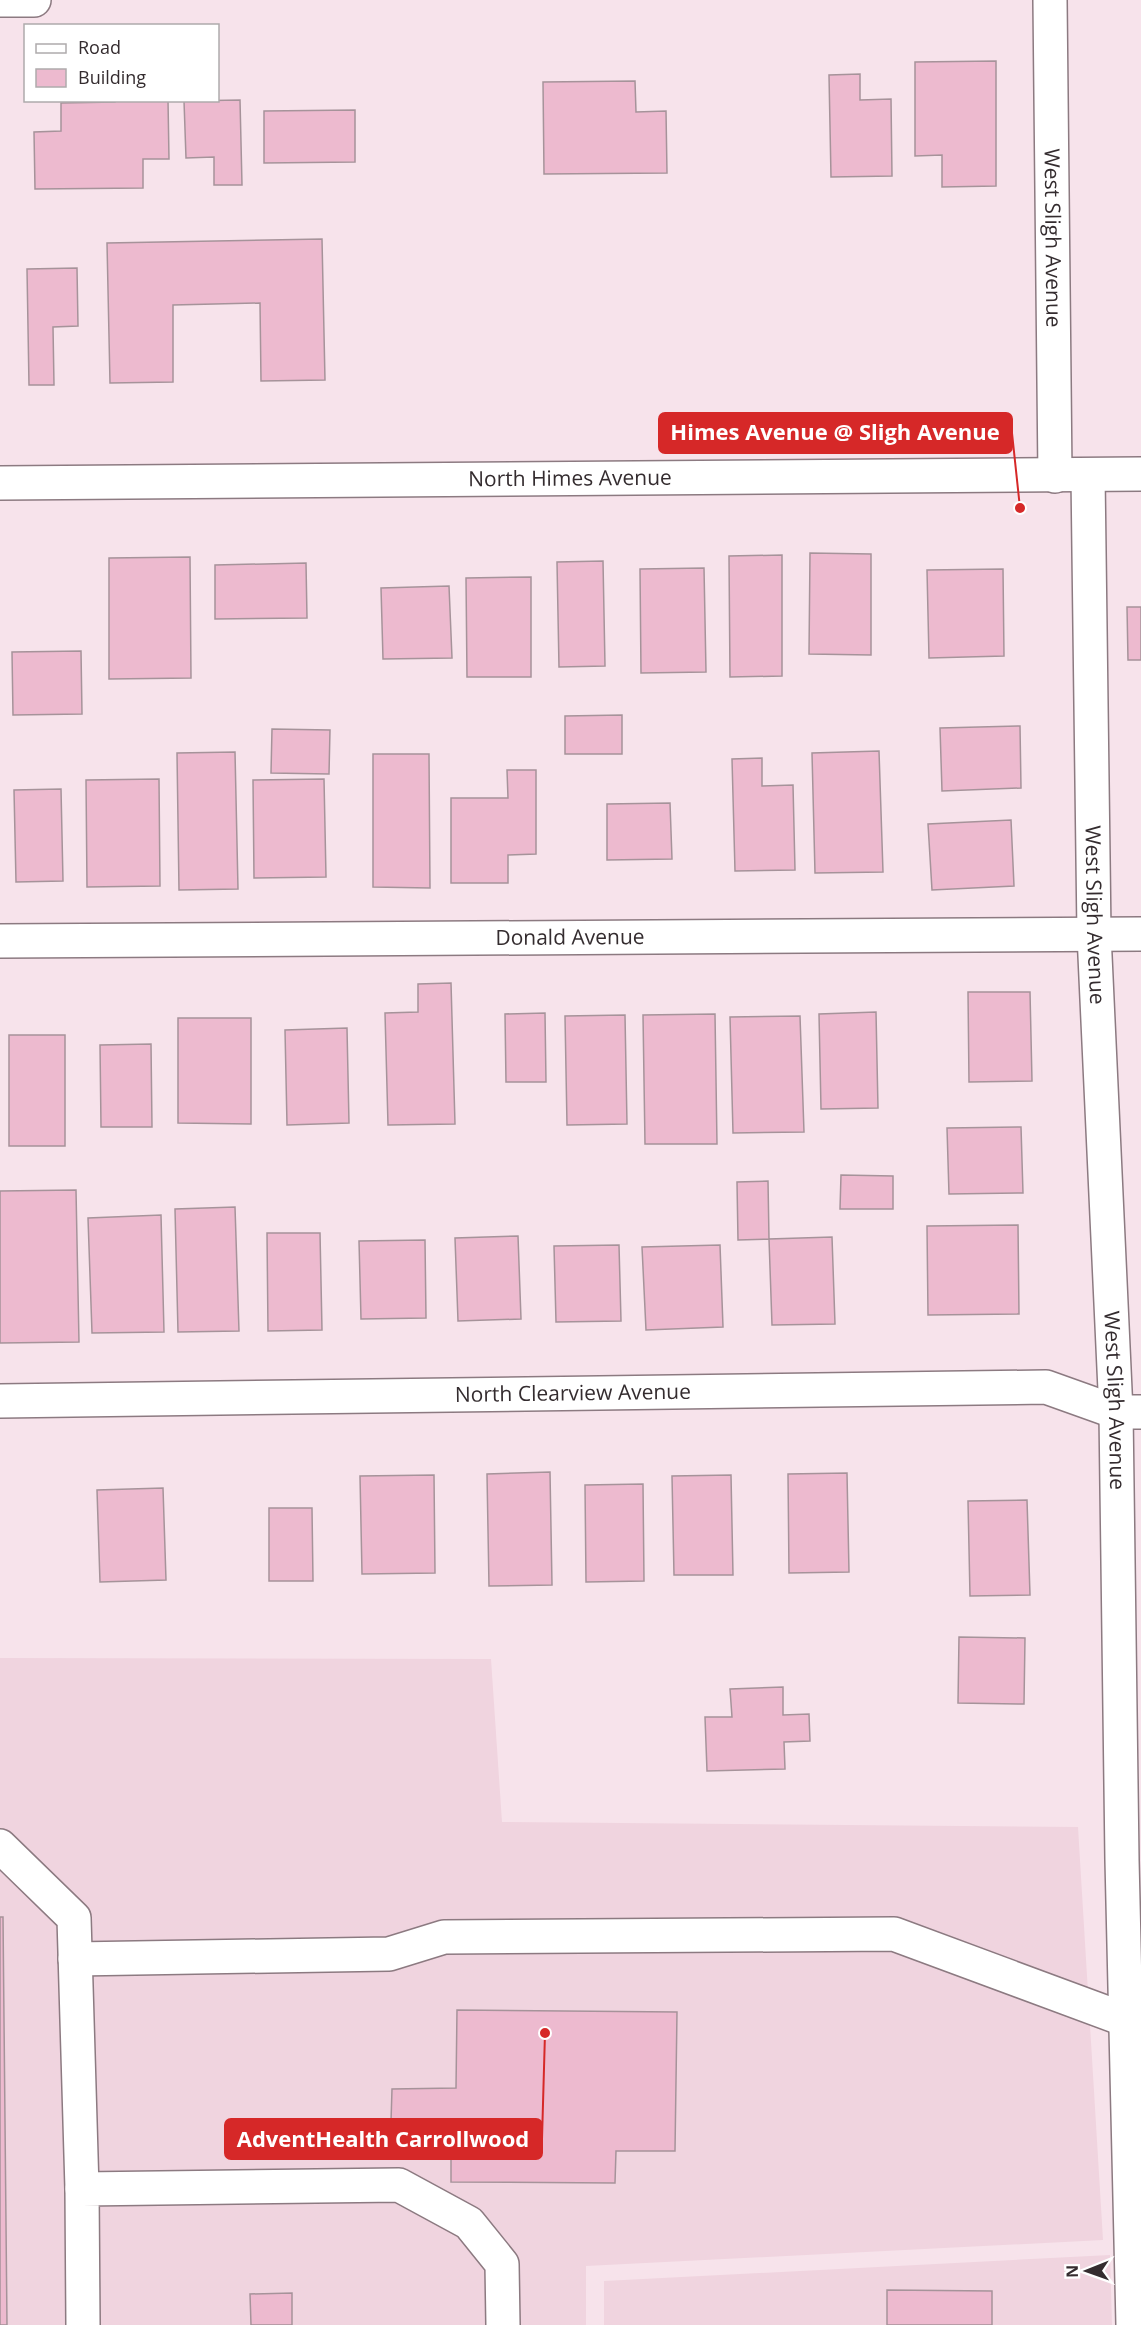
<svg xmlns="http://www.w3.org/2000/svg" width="1141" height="2325" font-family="'Open Sans',sans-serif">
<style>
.built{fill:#f0d4df}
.building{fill:#edbacf;stroke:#a6939a;stroke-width:1.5}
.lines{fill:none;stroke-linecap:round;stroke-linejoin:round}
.minor-casing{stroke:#8c7a81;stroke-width:36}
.minor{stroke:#fff;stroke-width:33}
.labels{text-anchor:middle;stroke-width:4.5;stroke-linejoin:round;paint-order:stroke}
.street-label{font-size:21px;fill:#342c2f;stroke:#fff}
.leader{fill:none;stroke:#d62828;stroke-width:2}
.callout-dot{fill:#d62828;stroke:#fff;stroke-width:2}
.callout{fill:#d62828;stroke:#d62828;stroke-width:2}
.callout-label{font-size:22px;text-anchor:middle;font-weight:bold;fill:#fff}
</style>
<rect width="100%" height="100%" fill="#f7e3eb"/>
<!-- built -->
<path class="built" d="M0,1658L491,1659L502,1822L1078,1827L1103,2240L586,2266V2325H0Z
M1110,2255L1112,2325H604V2281Z"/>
<!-- building -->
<path class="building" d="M996,61V186L942,187V155L915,156V62Z
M860,74V100L891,99L892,176L831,177L829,75Z
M635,81L636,112L666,111L667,173L544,174L543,82Z
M115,100H168L169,159H143V188L35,189L34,132L61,131V103L115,102Z
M240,100L242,185H214V157L186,158L184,101Z
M355,110V162L264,163V111Z
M322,239L325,380L261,381L260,303L173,305V382L110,383L107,243Z
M77,268L78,326L53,327L54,385H29L27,269Z
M810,553L871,554V655L809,654Z
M782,555V676L730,677L729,556Z
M190,557L191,678L109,679V558Z
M603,561L605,666L559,667L557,562Z
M306,563L307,618L215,619V565Z
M704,568L706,672L641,673L640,569Z
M1003,569L1004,656L929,658L927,570Z
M531,577V677H467L466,578Z
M449,586L452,658L383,659L381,588Z
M1127,607H1141V660H1128Z
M81,651L82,714L13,715L12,652Z
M622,715V754H565V716Z
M1020,726L1021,788L942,791L940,728Z
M272,729L330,730L329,774L271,773Z
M879,751L883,872L815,873L812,753Z
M235,752L238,889L179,890L177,753Z
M373,754H429L430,888L373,887Z
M762,758V786L793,785L795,870L735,871L732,759Z
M507,770H536V854L508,855V883H451V798H508Z
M159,779L160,886L87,887L86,780Z
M324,779L326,877L254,878L253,780Z
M61,789L63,881L16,882L14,790Z
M670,803L672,859L607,860V804Z
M1011,820L1014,886L932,890L928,824Z
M451,983L455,1124L388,1125L385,1013L418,1012V984Z
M968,992H1030L1032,1081L969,1082Z
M876,1012L878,1108L821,1109L819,1014Z
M545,1013L546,1082H506L505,1014Z
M715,1014L717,1144H645L643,1015Z
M625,1015L627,1124L567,1125L565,1016Z
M800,1016L804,1132L733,1133L730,1017Z
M178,1018H251V1124L178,1123Z
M347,1028L349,1123L287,1125L285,1030Z
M9,1035H65V1146H9Z
M151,1044L152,1127H101L100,1045Z
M1021,1127L1023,1193L949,1194L947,1128Z
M841,1175L893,1176V1209H840Z
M768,1181L769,1239L738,1240L737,1182Z
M76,1190L79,1342L0,1343V1191Z
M235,1207L239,1331L178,1332L175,1209Z
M161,1215L164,1332L92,1333L88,1218Z
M1018,1225L1019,1314L928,1315L927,1226Z
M267,1233H320L322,1330L268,1331Z
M518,1236L521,1319L458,1321L455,1238Z
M832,1237L835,1324L772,1325L769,1239Z
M425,1240L426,1318L361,1319L359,1241Z
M619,1245L621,1321L556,1322L554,1246Z
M720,1245L723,1327L646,1330L642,1247Z
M550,1472L552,1585L489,1586L487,1474Z
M847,1473L849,1572L789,1573L788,1474Z
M434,1475L435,1573L362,1574L360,1476Z
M731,1475L733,1575H674L672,1476Z
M643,1484L644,1581L586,1582L585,1485Z
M163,1488L166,1580L100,1582L97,1490Z
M1027,1500L1030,1595L970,1596L968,1501Z
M269,1508H312L313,1581H269Z
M959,1637L1025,1638L1024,1704L958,1703Z
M783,1687V1715L809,1714L810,1741L784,1742L785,1769L707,1771L705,1717H732L730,1689Z
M0,1917H3L7,2325H0Z
M457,2010L677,2012L675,2151H616L615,2183L451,2182V2156L390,2155L392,2089L456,2088Z
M887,2290L992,2291V2325H887Z
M292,2293V2325H251L250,2294Z"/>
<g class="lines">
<!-- minor casing -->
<g class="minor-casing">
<g id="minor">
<path d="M0,0H34"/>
<path id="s1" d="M1050,0L1055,476"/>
<path id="s2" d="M1088,475L1094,934L1116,1412L1122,1860L1133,2325"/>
<path id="s3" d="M0,483L1141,474"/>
<path id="s4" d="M0,941L1141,934"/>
<path id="s5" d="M0,1401L1046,1387L1116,1412H1141"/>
<path d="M0,1846L74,1918L82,2189"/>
<path d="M75,1959L389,1954L444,1937L894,1934L1126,2020"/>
<path d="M83,2325L82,2189L399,2185L469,2223L502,2264L503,2325"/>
</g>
</g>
<!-- minor -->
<use href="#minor" class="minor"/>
</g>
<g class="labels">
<!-- street labels -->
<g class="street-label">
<text dy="7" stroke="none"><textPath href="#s1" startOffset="238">West Sligh Avenue</textPath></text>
<text dy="7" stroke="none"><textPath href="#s3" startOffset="570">North Himes Avenue</textPath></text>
<text dy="7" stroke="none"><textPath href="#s2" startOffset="440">West Sligh Avenue</textPath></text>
<text dy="7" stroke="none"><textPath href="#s4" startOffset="570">Donald Avenue</textPath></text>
<text dy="7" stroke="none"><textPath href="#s5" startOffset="573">North Clearview Avenue</textPath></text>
<text dy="7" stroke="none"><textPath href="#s2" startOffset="926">West Sligh Avenue</textPath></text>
</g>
</g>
<!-- callouts -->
<path class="leader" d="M1020 508L1012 433M545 2033L542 2139"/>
<g class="callout-dot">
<circle cx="1020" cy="508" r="6"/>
<circle cx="545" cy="2033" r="6"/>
</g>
<g class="callout">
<rect x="659" y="413" width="353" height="40" rx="6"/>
<rect x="225" y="2119" width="317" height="40" rx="6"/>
</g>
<g class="callout-label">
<text x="835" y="440">Himes Avenue @ Sligh Avenue</text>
<text x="383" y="2147">AdventHealth Carrollwood</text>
</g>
<!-- legend -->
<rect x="24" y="24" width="195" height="78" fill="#ffffff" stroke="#aeabac" stroke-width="1.5"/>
<rect x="36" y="44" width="30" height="9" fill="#ffffff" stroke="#aeabac" stroke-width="1.5"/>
<text x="78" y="54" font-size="18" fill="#342c2f">Road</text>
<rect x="36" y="69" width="30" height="18" fill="#edbacf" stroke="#aeabac" stroke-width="1.5"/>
<text x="78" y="84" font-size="18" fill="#342c2f">Building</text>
<!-- north arrow -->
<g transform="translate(1087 2271) rotate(269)" stroke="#ffffff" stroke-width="4.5" paint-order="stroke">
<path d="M0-4.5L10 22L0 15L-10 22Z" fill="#342c2f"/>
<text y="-9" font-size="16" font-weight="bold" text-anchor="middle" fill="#342c2f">N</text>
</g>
</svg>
